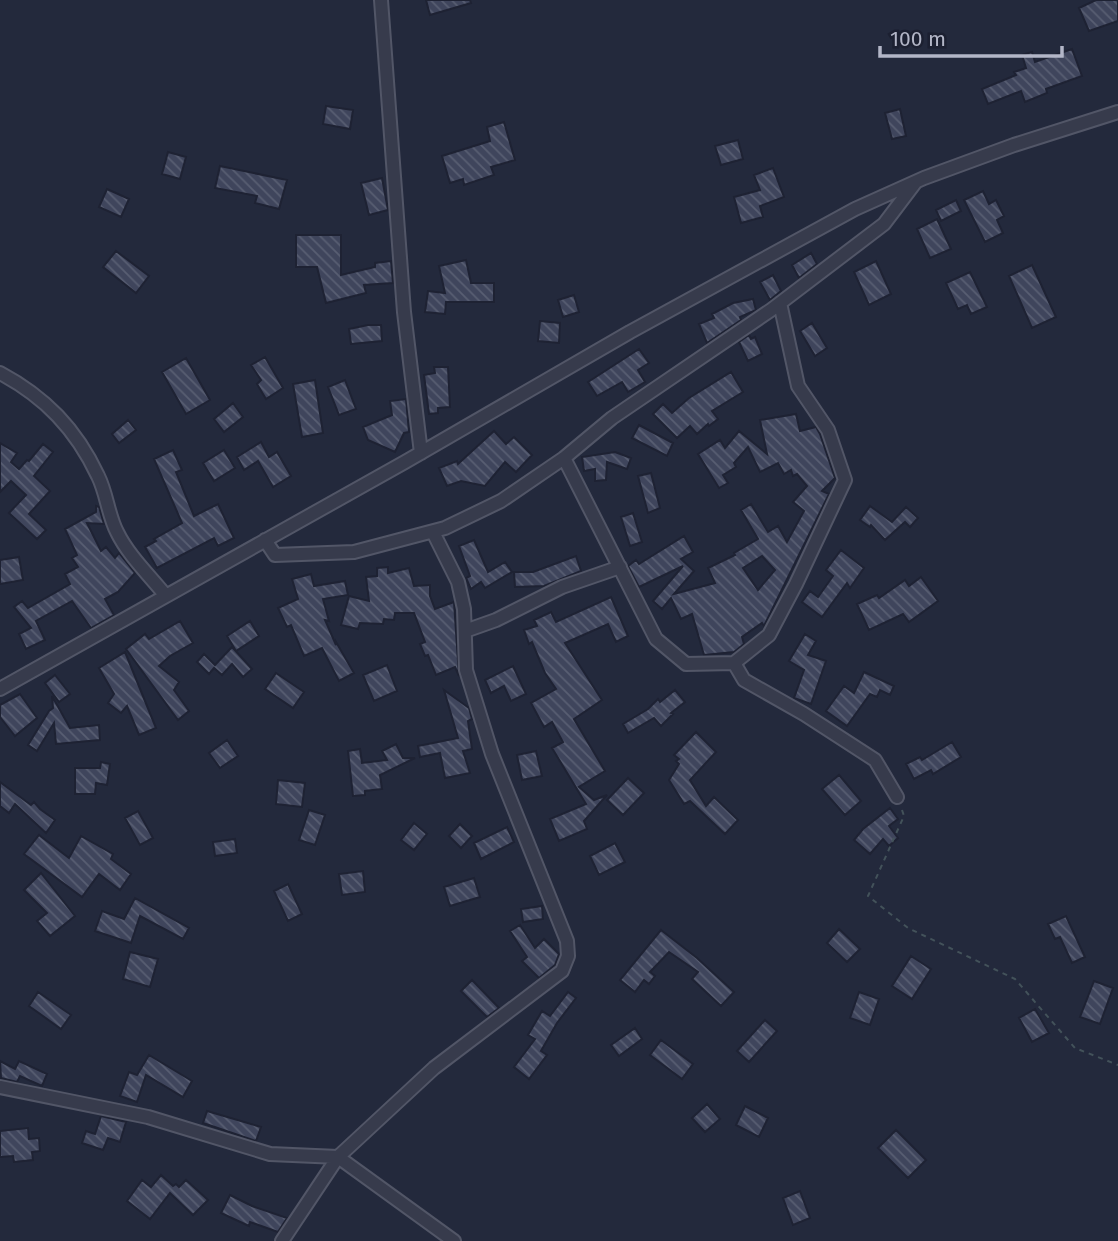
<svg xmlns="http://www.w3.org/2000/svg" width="1118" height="1241" font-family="'Fira Sans',sans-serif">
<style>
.building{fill:url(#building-back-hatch);stroke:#1e2233;stroke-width:2;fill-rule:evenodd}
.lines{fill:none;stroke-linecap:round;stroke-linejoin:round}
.minor-casing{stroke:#525667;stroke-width:16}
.path{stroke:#43525a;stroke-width:2;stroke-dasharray:5 5;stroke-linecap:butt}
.minor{stroke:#373b4c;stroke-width:12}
</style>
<defs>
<pattern id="building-back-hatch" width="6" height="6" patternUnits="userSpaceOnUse" patternTransform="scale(1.75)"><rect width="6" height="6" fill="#3f455c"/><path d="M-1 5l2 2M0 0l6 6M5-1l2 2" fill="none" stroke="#585e72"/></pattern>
</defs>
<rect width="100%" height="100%" fill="#23293c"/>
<!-- building -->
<path class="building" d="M426,0H470L471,3L430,15Z
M1096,0H1118V21L1089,31L1079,8Z
M1072,49L1082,76L1046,89L1047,93L1025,102L1021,91L988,104L982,89L1016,75L1014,72L1026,68L1022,55L1032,52L1035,62Z
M326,106L353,110L350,129L323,124Z
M900,109L906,136L892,139L885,113Z
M504,122L515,160L491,167L494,175L464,185L463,179L450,183L442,156L490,141L487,127Z
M738,140L743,159L721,165L715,146Z
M168,152L186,157L180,179L162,174Z
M220,166L287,180L279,209L255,203L257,196L215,188Z
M773,168L784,197L760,206L763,217L741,223L734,197L760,190L754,175Z
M382,178L388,210L369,215L361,183Z
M107,189L129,199L121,217L99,207Z
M983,191L989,204L996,200L1004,216L997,220L1003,233L985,242L964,200Z
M956,200L961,211L941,221L936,210Z
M937,219L951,249L930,258L917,229Z
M296,235H341V275L375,267V263L391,261L393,283L364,285L366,293L326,303L317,267H296Z
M116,251L149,276L136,293L103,267Z
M811,253L817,264L799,278L792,265Z
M466,260L471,283H494V302H446L445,314L425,312L428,291L445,293L439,266Z
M876,261L891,294L869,305L854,272Z
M1032,265L1056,317L1032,328L1009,276Z
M970,272L987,307L971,314L967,305L958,309L946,283Z
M773,275L781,291L770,300L760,282Z
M574,295L579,312L563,317L558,300Z
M753,299L756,310L740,317L741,320L707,343L699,324L714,318L712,314L733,303Z
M540,321L560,323L559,343L538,341Z
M812,323L827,348L815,356L800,331Z
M368,325H381L382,341L351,344L349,329Z
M749,335L751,339L755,337L762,354L748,361L739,342Z
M639,349L649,363L638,370L645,382L628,392L622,382L597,396L588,382Z
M265,357L283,388L266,399L257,384L261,380L251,365Z
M186,358L210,400L186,414L162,372Z
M434,367H448L450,407L438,408V413L429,414L424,375L435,373Z
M731,372L743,392L712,411L718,419L709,426L708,424L697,434L690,426L677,438L653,414L663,404L672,413L689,398Z
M315,380L323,433L302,437L293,384Z
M345,380L356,409L339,415L328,387Z
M406,399L409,432L404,433L395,452L368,440L363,427L392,415L390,401Z
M233,403L243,417L224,432L214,419Z
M796,414L800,431L816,427L820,434L835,478L822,491L829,494L764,626L762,623L742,637L744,644L734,652L704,655L692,614L681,619L671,598L662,609L653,601L683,566L639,587L628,566L636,560L639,564L684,536L693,552L681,559L694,571L674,594L715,583L708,568L735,555L734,553L758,539L741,510L751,504L768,532L778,526L787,542L804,511L793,502L807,486L797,474L793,476L791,470L784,474L778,463L760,472L748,447L734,463L736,467L723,475L728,483L719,488L698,454L720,440L725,448L739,431L767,454L760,420ZM762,556L775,570L758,590L743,568Z
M128,420L136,430L119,443L112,434Z
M639,425L673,443L667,456L632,438Z
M494,431L506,444L514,437L532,455L516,472L505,462L485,486L461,481L447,486L439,468L457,461L458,464Z
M261,442L269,457L277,452L291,476L273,487L258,461L244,470L237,457Z
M0,443L17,453L11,462L19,469L27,460L29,461L43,444L53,452L34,476L50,491L29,514L46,530L37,539L9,513L26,495L11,481L0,492Z
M173,450L182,470L176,472L194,516L218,504L234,538L218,546L214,538L157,568L145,547L156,541L154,539L182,523L154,459Z
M224,450L235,468L214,481L203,463Z
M615,452L631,458L627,469L607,462L606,480L595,481V469L584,471L582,457Z
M651,473L660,508L648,513L638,476Z
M96,506L99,507L104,524L87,523L101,551L106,547L115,558L119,553L135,573L118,592L105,599L114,615L91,628L72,601L36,621L45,640L26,649L19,634L31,628L14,607L22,601L28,608L70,584L65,574L78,567L72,558L77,555L65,529L96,512Z
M870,506L892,522L906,507L918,518L910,527L905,522L885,540L871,525L870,527L860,520Z
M633,513L642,542L630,546L621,517Z
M474,540L488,572L505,562L512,572L485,588L481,582L471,589L466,578L470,576L459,546Z
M841,550L864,568L850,588L847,583L822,617L802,602L810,591L818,597L833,576L826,570Z
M576,556L581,571L544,586L515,587L514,572H533Z
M19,557L23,580L0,584V560Z
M388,567V573L409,568L414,586L430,585V596L435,609L454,602L459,676L455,667L436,675L428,655L425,656L420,644L425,642L414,613H395L394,620L384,619L383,624L360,623L358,629L341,625L349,596L369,601L366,577L377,576V568Z
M311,574L314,586L345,581L348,595L323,599L329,621L325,620L336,645V642L354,673L339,681L322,648L304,656L291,625L287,627L278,608L298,599L292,579Z
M921,577L938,601L909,622L903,614L869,630L857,604L877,595L879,598L905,580L909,586Z
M611,597L628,636L616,642L608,624L565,643L602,700L574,719L605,771L579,787L594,800L607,795L584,821L587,829L559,841L550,819L586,804L552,748L563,742L552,722L544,727L531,703L556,689L545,673L532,642L529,644L524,630L537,626L534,620L551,612L556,622Z
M180,621L193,643L170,656L159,666L179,682L174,690L189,711L178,720L126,649L145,634L149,639Z
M250,621L259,636L236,651L227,636Z
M805,634L816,641L808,655L826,661L811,704L794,698L804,670L789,661Z
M232,647L252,669L243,677L232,664L222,675L214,668L209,674L197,662L204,654L215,665Z
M125,652L156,728L139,735L127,706L121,713L108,703L114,694L99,668Z
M387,665L397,691L374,701L363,675Z
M513,666L526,694L511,701L504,686L491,693L485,680Z
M864,672L894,686L890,695L880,690L877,697L870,694L847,726L826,711L844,686L854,693Z
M276,673L304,692L293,708L265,689Z
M55,675L70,694L59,702L45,683Z
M444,690L469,708L472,719L468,721L472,749L463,751L470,773L445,778L440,753L420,757L418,746L458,738Z
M675,690L685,702L671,713L673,714L661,726L654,718L628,733L623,724L648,709L658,699L660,702Z
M20,694L37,718L15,736L0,717V705Z
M52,696L70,728L99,725L100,740L56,744L54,723L37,751L28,745L49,711L53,708Z
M696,732L716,752L690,780L706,806L714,797L738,820L725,834L690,801L684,804L669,780L679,764L676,761L679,759L674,755Z
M227,740L238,756L220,768L209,753Z
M952,742L961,757L933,774L931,770L914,779L906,764L920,757L922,760Z
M396,744L403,758H415L380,775L382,789L365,791V795L353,796L348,751L360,749L362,763L387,760L382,751Z
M536,751L542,776L522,780L517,755Z
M101,762L110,764L107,785L96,783L95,794H75V768H100Z
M839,775L861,801L845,815L822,789Z
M628,778L644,793L623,815L607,800Z
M278,780L305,783L302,807L276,804Z
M0,782L31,805L34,802L40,809L55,820L46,833L15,804L9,813L0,806Z
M890,808L898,819L889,826L898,838L889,846L883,839L870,854L854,840L863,829Z
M309,810L325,815L315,845L299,840Z
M138,811L153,838L140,845L125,818Z
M414,823L427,834L414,850L401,840Z
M460,824L472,836L461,848L449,836Z
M507,827L514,842L481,859L474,843Z
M39,835L69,858L81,836L113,854L111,859L131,874L120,890L99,874L82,897L24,854Z
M235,839L237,853L215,856L213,842Z
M615,843L625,862L599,875L590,856Z
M363,871L365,892L342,895L339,874Z
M41,873L75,916L50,936L37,921L47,913L24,890Z
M474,878L480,897L450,906L444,887Z
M288,884L302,914L288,921L274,891Z
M135,898L189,928L183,939L140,916L131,943L95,931L102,911L124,919Z
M542,906L543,919L523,922L521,909Z
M1066,916L1085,957L1072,963L1060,937L1055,939L1048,924Z
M520,925L535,948L544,939L559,954L555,965L539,978L522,961L527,957L510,931Z
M839,929L860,949L847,962L827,943Z
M661,930L697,958L734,992L721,1006L692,979L698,972L669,952L650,972L655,976L649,984L644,980L635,992L620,980Z
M130,952L158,959L150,987L123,979Z
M911,956L931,969L912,999L892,986Z
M472,980L499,1008L487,1017L461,991Z
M1094,981L1113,988L1100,1024L1080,1017Z
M38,992L71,1015L61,1029L29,1006Z
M568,992L576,998L557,1023L541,1051L547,1055L529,1079L514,1067L535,1039L528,1035L542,1011L550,1016Z
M859,992L879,999L870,1025L850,1018Z
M1035,1009L1049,1033L1032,1042L1019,1018Z
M765,1020L777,1031L749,1062L737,1051Z
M635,1028L642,1039L619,1056L611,1045Z
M661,1040L693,1064L682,1079L650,1055Z
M149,1055L192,1081L183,1097L146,1075L137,1102L120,1096L129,1072L137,1075Z
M0,1061L15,1069L19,1061L47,1074L42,1086L20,1076L17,1082L1,1078Z
M707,1104L720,1119L705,1132L692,1118Z
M745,1106L768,1118L759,1137L736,1125Z
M207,1111L261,1127L256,1141L203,1123Z
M101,1116L126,1122L120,1142L108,1138L103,1150L82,1143L86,1131L95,1134Z
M28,1128L29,1139L39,1138L40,1151L32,1152L33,1160L14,1162L13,1156L0,1157V1131Z
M896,1130L926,1160L908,1178L878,1148Z
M161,1175L173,1186L176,1184L179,1187L186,1180L208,1200L193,1215L170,1193L150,1219L127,1201L142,1180L151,1187Z
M800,1191L810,1218L793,1225L783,1198Z
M230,1195L252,1206L287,1218L278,1232L250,1222L249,1226L221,1213Z"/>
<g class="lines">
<!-- minor casing -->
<g class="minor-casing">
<path id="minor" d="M381,0L404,312L421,453
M0,373C45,397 76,429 98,476C107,494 108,515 117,532C128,555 150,576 166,596
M564,458L612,418L771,310L884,224L915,183
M433,532L458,582L464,609L466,670L492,754L567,941L568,956L562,971L434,1068L338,1157L454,1241
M265,540L275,555L354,552L445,528L501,501L564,458L656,639L686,664L734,663L744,680L804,714L875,760L897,797
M465,631L496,620L562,587L620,567
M734,663L769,635L796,584L845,480L828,430L798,386L780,303
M0,689L405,462L630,332L855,209L924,178L1014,145L1118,112
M0,1087L148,1117L270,1154L338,1157L282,1241"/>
</g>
<!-- path -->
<path class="path" d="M902,810L904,816L868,896L908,928L1015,979L1075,1048L1118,1065"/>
<!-- minor -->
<use href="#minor" class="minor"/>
</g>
<!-- scale -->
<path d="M880 46v10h182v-10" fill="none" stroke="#b3b6c7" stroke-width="3.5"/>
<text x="890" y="46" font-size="21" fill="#b3b6c7" stroke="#1c2031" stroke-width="5" paint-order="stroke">100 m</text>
</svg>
